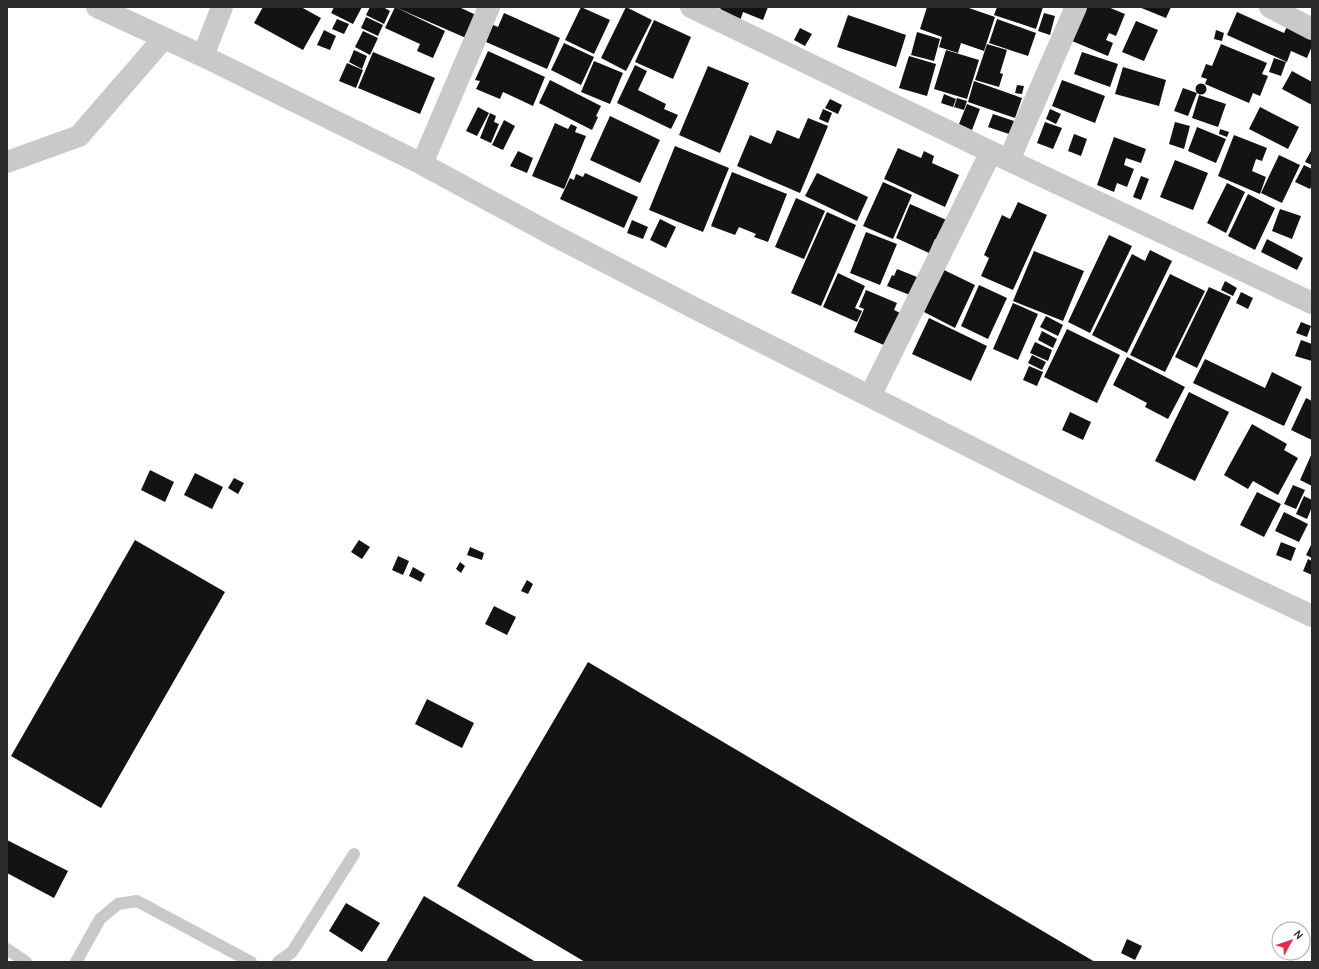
<svg xmlns="http://www.w3.org/2000/svg" width="1319" height="969" font-family="Cabin,sans-serif">
<style>
.building{fill:#131313}
.lines{fill:none;stroke-linecap:round;stroke-linejoin:round}
.service{stroke:#c9c9c9;stroke-width:12}
.minor{stroke:#c9c9c9;stroke-width:22}
</style>
<rect width="100%" height="100%" fill="#fff"/>
<!-- building -->
<path class="building" d="M263,7H301L321,18L303,50L254,23Z
M334,7H362L353,24L331,13Z
M370,7H383L390,11L384,24L366,15Z
M395,7H459L476,15L466,38Z
M395,7L445,31L433,58L417,51L420,44L385,28Z
M581,7L610,20L594,54L565,40Z
M626,7L652,20L626,71L601,58Z
M721,7H768L763,20L743,12L739,24L718,15Z
M927,7H966L995,17L984,51L961,43L958,53L939,47L942,37L920,29Z
M997,7H1043L1036,29L994,15Z
M1087,7H1108L1125,14L1116,36L1109,33L1106,40L1113,43L1108,56L1072,41Z
M1139,7H1171L1166,18Z
M1237,12L1284,33L1289,22L1312,37V46L1307,58L1291,51L1287,62L1227,35Z
M504,13L560,38L547,69L486,42L493,25L498,27Z
M1044,13L1055,16L1050,35L1038,31Z
M848,15L906,35L896,67L837,47Z
M366,17L383,25L378,36L361,28Z
M337,19L349,24L344,34L332,29Z
M997,19L1036,33L1028,56L989,43Z
M654,20L691,37L673,79L635,62Z
M1136,21L1158,30L1144,61L1122,52Z
M800,28L812,34L805,46L794,40Z
M324,30L336,36L330,50L317,45Z
M1216,30L1224,33L1222,41L1214,39Z
M363,31L378,38L370,55L355,47Z
M917,32L940,39L934,61L911,55Z
M564,43L594,57L581,85L551,70Z
M987,44L1007,50L1000,73L1003,74L999,87L975,80Z
M1221,44L1267,63L1262,74L1268,76L1260,96L1253,93L1249,103L1205,84L1207,79L1201,77L1206,64L1212,66Z
M354,50L367,56L362,69L349,62Z
M946,50L979,60L967,99L934,89Z
M488,51L545,77L533,106L503,92L500,99L476,89L480,81L475,80Z
M373,52L435,78L420,114L358,88Z
M1082,52L1118,64L1110,87L1074,74Z
M909,56L936,64L927,96L899,88Z
M1274,58L1286,62L1281,76L1269,72Z
M594,61L623,73L610,104L581,92Z
M347,63L363,70L356,88L339,81Z
M635,65L647,71L638,90L666,104L664,109L678,115L671,129L617,103Z
M708,66L749,83L720,153L679,135Z
M1123,67L1166,80L1159,106L1115,94Z
M1292,71L1312,82V105L1282,89Z
M550,80L601,106L596,116L598,117L592,130L539,103Z
M1062,80L1105,96L1095,123L1052,106Z
M974,81L1022,98L1015,118L968,102Z
M1195.5 89a5.5 5.5 0 1 1 11 0a5.5 5.5 0 1 1-11 0Z
M1017,85L1024,86L1022,94L1015,93Z
M1183,88L1197,93L1188,116L1174,111Z
M944,94L956,99L953,107L941,103Z
M1199,95L1226,104L1218,127L1192,118Z
M957,98L967,101L964,110L954,107Z
M830,99L842,105L838,114L825,108Z
M967,104L980,109L972,130L959,124Z
M478,107L489,113L477,136L466,131Z
M1260,107L1299,127L1288,149L1249,129Z
M823,109L832,113L828,123L819,119Z
M1050,109L1061,114L1056,124L1046,119Z
M490,113L496,116L494,122L499,124L491,143L480,138Z
M993,114L1014,121L1009,134L988,127Z
M610,116L660,140L640,183L590,160Z
M808,118L828,126L800,193L737,166L750,135L771,144L777,130L799,139Z
M504,120L515,126L503,150L492,145Z
M1045,122L1062,128L1053,149L1037,143Z
M1175,122L1190,126L1184,149L1169,144Z
M555,123L568,129L571,124L577,127L575,132L586,136L564,189L532,176Z
M1197,127L1226,139L1216,163L1188,151Z
M1220,129L1229,132L1227,137L1219,134Z
M1074,134L1087,139L1081,156L1068,151Z
M1234,135L1267,148L1262,161L1256,159L1252,171L1266,177L1260,194L1218,176Z
M1114,137L1146,149L1141,163L1126,158L1124,165L1134,169L1127,187L1117,183L1114,192L1097,185Z
M675,146L729,168L703,232L649,210Z
M898,148L921,158L924,151L934,156L932,163L959,175L945,207L884,179Z
M1312,149V165L1305,162Z
M518,151L533,158L527,173L510,166Z
M1279,155L1300,165L1282,203L1261,193Z
M1175,160L1208,173L1193,210L1160,197Z
M1304,165L1312,169V185L1310,189L1295,182Z
M732,172L787,194L768,242L754,237L756,234L739,227L735,235L711,226Z
M585,173L638,197L624,228L560,199L570,178L574,180L576,174L583,177Z
M817,173L868,197L857,221L805,196Z
M1141,176L1149,179L1141,200L1133,197Z
M883,182L912,195L893,239L863,226Z
M1227,183L1245,192L1226,233L1207,223Z
M1248,194L1275,208L1255,250L1228,236Z
M796,198L825,211L804,259L775,247Z
M1018,202L1047,215L1013,290L981,276L989,258L984,255L1002,215L1010,219Z
M910,204L951,222L942,242L935,239L929,253L896,238Z
M1280,209L1301,216L1292,239L1272,231Z
M827,212L856,225L821,306L791,293Z
M660,219L676,227L666,248L650,240Z
M632,220L648,227L643,239L627,233Z
M866,232L897,244L880,285L850,273Z
M1109,235L1132,246L1090,333L1068,322Z
M1267,239L1303,258L1297,270L1261,252Z
M1150,250L1172,261L1127,353L1092,335L1132,254L1145,261Z
M1034,251L1084,271L1063,321L1013,301Z
M897,269L922,279L915,297L887,286L892,275L894,276Z
M944,270L975,285L955,328L924,312Z
M838,273L865,286L855,308L862,311L857,322L823,307Z
M1170,274L1205,291L1165,372L1130,355Z
M1225,281L1237,288L1233,296L1221,290Z
M979,285L1007,298L988,339L961,326Z
M1209,287L1231,297L1197,368L1175,357Z
M866,290L897,303L894,310L900,313L886,346L854,332L864,309L859,307Z
M1241,292L1253,298L1248,309L1236,303Z
M1013,303L1038,314L1018,360L993,349Z
M1046,316L1063,325L1058,336L1040,327Z
M929,318L987,346L971,381L912,354Z
M1301,322L1311,326L1307,337L1296,333Z
M1067,329L1120,355L1097,403L1044,377Z
M1042,331L1057,339L1053,348L1038,340Z
M1301,340L1312,344V361L1295,356Z
M1035,342L1052,350L1048,361L1030,353Z
M1032,355L1046,362L1042,370L1028,363Z
M1127,357L1185,387L1168,419L1145,407L1147,403L1113,385Z
M1205,359L1265,388L1272,372L1302,387L1284,426L1193,383Z
M1029,366L1043,372L1037,386L1023,380Z
M1189,392L1229,412L1195,481L1155,461Z
M1306,398L1312,401V440L1291,430Z
M1070,412L1091,422L1083,440L1062,430Z
M1252,424L1287,444L1284,450L1298,458L1278,495L1253,481L1248,489L1224,475Z
M1312,453V486L1300,480Z
M150,470L174,482L165,502L141,490Z
M195,473L223,487L212,509L184,495Z
M234,478L244,483L238,494L228,488Z
M1293,485L1305,490L1296,509L1284,504Z
M1257,492L1281,504L1264,537L1240,525Z
M1304,496L1312,500V507L1307,519L1296,514Z
M1284,512L1308,524L1299,542L1275,531Z
M135,540L225,592L101,808L11,756Z
M359,540L370,547L362,559L351,552Z
M1281,542L1296,548L1291,561L1276,555Z
M1312,543V558L1306,555Z
M470,547L484,553L482,560L467,555Z
M398,556L409,561L403,575L392,570Z
M1308,559L1312,561V575L1303,571Z
M460,562L465,566L461,573L456,569Z
M413,567L425,574L421,582L409,576Z
M527,580L533,584L528,594L521,591Z
M494,606L516,617L507,635L485,624Z
M588,662L1095,962H585L457,886Z
M427,699L474,723L462,748L415,724Z
M7,840L68,871L54,898L7,873Z
M424,896L536,962H386Z
M346,903L380,923L362,952L329,931Z
M1127,939L1142,946L1135,960L1121,953Z"/>
<g class="lines">
<!-- service -->
<path class="service" d="M7,949L26,962
M76,962L100,919L118,904L137,901L251,962
M278,962L292,952L354,854"/>
<!-- minor -->
<path class="minor" d="M97,7L203,56L422,164L555,236L704,313L1221,573L1312,616
M691,7L991,152L1312,303
M1270,7L1312,29
M203,56L222,7
M1009,160L1076,7
M7,162L79,136L164,38
M422,164L489,7
M870,396L991,152"/>
</g>
<!-- border -->
<rect width="1319" height="969" fill="none" stroke="#2c2c2c" stroke-width="16"/>
<!-- north arrow -->
<g transform="translate(1291 941) rotate(50)"><circle r="19" fill="#ffffff" stroke="#ababab"/>
<path d="M0-3L7 15L0 10L-7 15Z" fill="#e12f45"/>
<text y="-6" font-size="11" font-weight="bold" text-anchor="middle" fill="#2c2c2c">N</text>
</g>
</svg>
